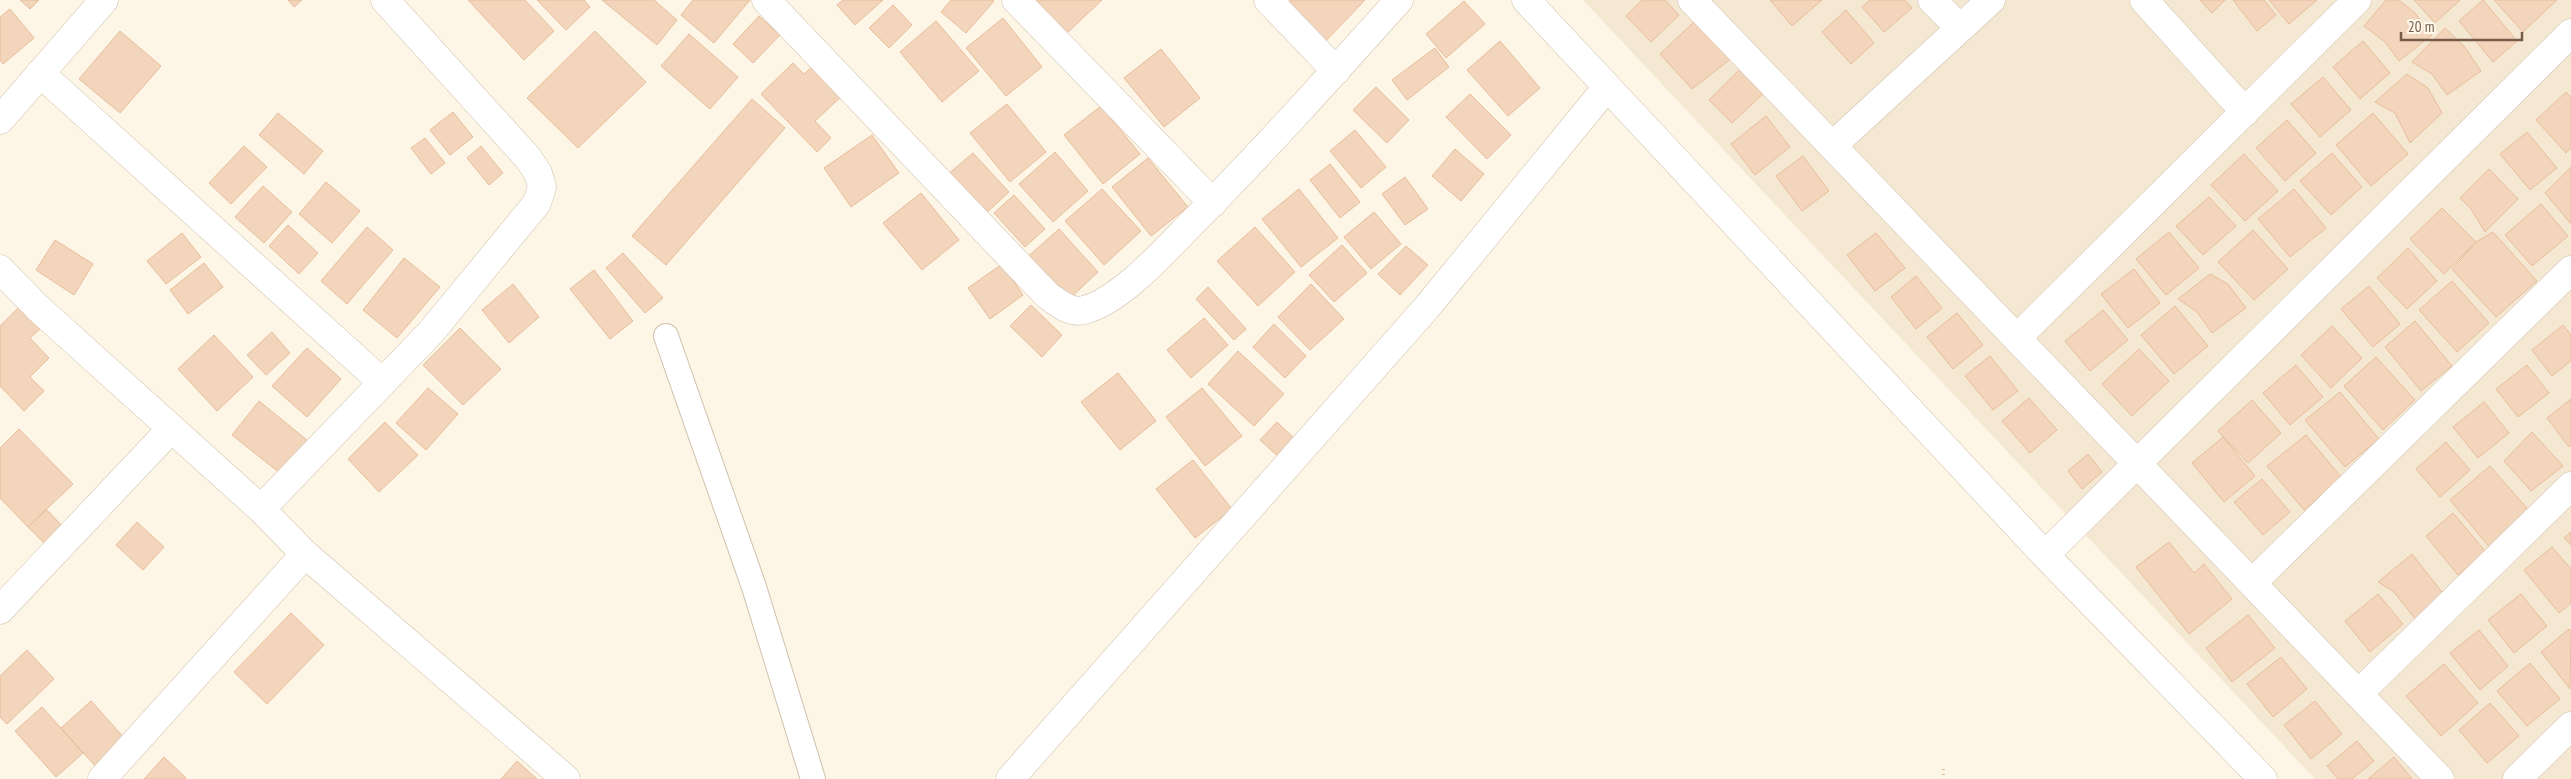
<svg xmlns="http://www.w3.org/2000/svg" width="2571" height="779" font-family="'PT Sans Narrow',sans-serif">
<style>
.residential{fill:#f5e8d3}
.building{fill:#f3d5bb;stroke:#e7bd9b}
.lines{fill:none;stroke-linecap:round;stroke-linejoin:round}
.lane-casing{stroke:#d1c0ad;stroke-width:26}
.street-casing{stroke:#d1c0ad;stroke-width:29}
.path{stroke:#d8b99e;stroke-width:3;stroke-dasharray:1 4;stroke-linecap:butt}
.lane{stroke:#fff;stroke-width:24}
.street{stroke:#fff;stroke-width:28}
</style>
<rect width="100%" height="100%" fill="#fdf5e5"/>
<!-- residential -->
<path class="residential" d="M1583,0H2571V779H2315Z"/>
<!-- building -->
<path class="building" d="M20,0H39L30,9Z
M288,0H302L294,7Z
M468,0H525L554,31L524,60Z
M537,0H584L590,7L566,30Z
M602,0H654L677,20L657,45Z
M693,0H750L714,43L681,15Z
M843,0H883L855,25L837,5Z
M951,0H992L994,1L966,33L941,12Z
M1036,0H1102L1067,33Z
M1291,0H1365L1321,46L1282,9Z
M1642,0H1665L1679,15L1651,42L1626,16Z
M1770,0H1822L1792,26Z
M1870,0H1905L1912,8L1884,32L1862,7Z
M2200,0H2225L2212,13Z
M2233,0H2264L2276,15L2257,31Z
M2269,0H2317L2289,24Z
M2386,0H2399L2415,13L2432,35L2399,61L2385,42L2364,26Z
M2414,0H2460L2435,23Z
M2483,0L2517,41L2493,62L2459,21Z
M2494,0H2557L2523,32Z
M1464,1L1485,24L1446,58L1426,34Z
M893,5L912,25L889,48L869,28Z
M10,9L34,38L3,64L0,60V17Z
M1846,10L1874,43L1851,64L1822,32Z
M759,16L780,35L753,63L733,44Z
M1003,18L1042,67L1006,96L966,48Z
M936,21L979,71L942,102L900,52Z
M1695,21L1732,58L1692,89L1660,54Z
M2445,28L2464,46L2481,71L2447,95L2432,74L2412,62Z
M120,31L161,66L120,113L79,79Z
M595,31L646,82L578,148L527,98Z
M689,34L738,77L710,109L661,66Z
M1500,41L1540,88L1508,116L1467,70Z
M2363,41L2390,73L2360,99L2333,67Z
M1435,48L1449,67L1407,100L1392,80Z
M1161,49L1200,98L1164,127L1124,78Z
M793,63L804,74L815,64L844,94L815,121L831,138L817,152L761,94Z
M1742,67L1765,92L1732,123L1709,100Z
M2407,74L2428,88L2442,113L2410,143L2395,113L2375,102Z
M2323,77L2351,110L2320,137L2291,104Z
M1376,87L1409,120L1387,143L1353,110Z
M2566,92L2571,97V148L2566,153L2536,120Z
M1470,94L1511,135L1487,159L1446,117Z
M752,99L785,128L666,265L632,236Z
M1007,104L1046,152L1010,182L970,133Z
M1101,106L1140,154L1103,184L1064,135Z
M453,112L473,137L450,155L430,130Z
M278,113L323,151L304,174L259,135Z
M2373,113L2408,154L2371,186L2336,145Z
M1766,116L1790,147L1755,175L1731,144Z
M2287,120L2316,153L2285,181L2256,148Z
M1355,130L1386,167L1361,188L1330,151Z
M2527,132L2557,168L2530,190L2500,154Z
M872,135L899,173L851,207L824,168Z
M425,138L445,163L431,174L411,148Z
M244,146L267,167L231,204L209,183Z
M481,146L503,173L489,185L467,158Z
M1455,149L1484,174L1461,201L1432,176Z
M1055,152L1088,191L1053,222L1019,184Z
M973,153L1009,192L983,216L947,175Z
M2332,153L2362,187L2331,215L2300,181Z
M2244,154L2278,191L2245,221L2211,185Z
M1803,156L1829,191L1802,211L1776,176Z
M1148,158L1188,207L1151,236L1112,187Z
M1330,164L1360,202L1340,218L1310,180Z
M2571,167V224L2545,193Z
M2489,169L2518,199L2485,232L2471,209L2460,198Z
M1405,177L1428,209L1405,225L1382,194Z
M326,182L360,211L332,243L299,214Z
M263,186L292,212L264,243L235,217Z
M1102,189L1141,231L1104,265L1065,221Z
M1299,189L1338,238L1301,267L1262,219Z
M2294,189L2326,228L2290,257L2258,219Z
M921,193L959,240L922,270L883,223Z
M1014,195L1045,229L1025,247L994,213Z
M2209,197L2236,226L2203,255L2176,226Z
M2541,204L2568,236L2532,266L2505,235Z
M2442,208L2476,242L2444,274L2410,239Z
M1374,212L1401,244L1371,269L1344,237Z
M288,225L318,253L299,274L269,246Z
M367,227L393,250L347,304L321,281Z
M1255,227L1295,272L1258,306L1217,261Z
M1059,229L1098,272L1064,304L1024,260Z
M2253,230L2288,269L2254,300L2218,262Z
M2169,232L2199,268L2166,295L2136,259Z
M2493,232L2537,281L2496,317L2452,269L2476,242Z
M182,233L201,257L166,284L147,261Z
M1876,233L1905,268L1875,291L1847,255Z
M55,240L93,264L74,295L36,270Z
M1342,245L1367,273L1334,302L1309,275Z
M1406,246L1428,265L1400,295L1378,274Z
M2408,248L2437,281L2407,309L2377,278Z
M623,253L663,298L645,313L606,268Z
M404,258L440,287L397,338L363,310Z
M204,263L223,287L188,314L170,290Z
M1002,264L1023,295L990,319L968,288Z
M2134,269L2160,303L2128,328L2101,294Z
M594,270L633,321L610,339L570,289Z
M2210,274L2228,284L2246,308L2212,333L2197,312L2178,299Z
M1916,276L1942,308L1916,329L1891,297Z
M2452,281L2489,323L2457,352L2419,310Z
M513,284L539,317L509,343L482,310Z
M1311,284L1344,319L1310,350L1278,317Z
M2369,286L2400,324L2373,347L2341,309Z
M1208,287L1246,329L1234,340L1196,299Z
M1031,305L1062,335L1042,357L1010,326Z
M20,306L41,328L30,338L49,358L30,377L44,391L24,411L0,386V326Z
M2175,306L2208,346L2174,374L2141,335Z
M2103,310L2128,340L2090,371L2065,341Z
M1957,313L1983,345L1953,369L1927,337Z
M1204,318L1228,345L1191,378L1167,350Z
M2415,321L2452,366L2421,391L2385,347Z
M1274,324L1306,356L1285,378L1253,347Z
M2563,325L2571,335V361L2552,376L2532,350Z
M2332,326L2362,358L2331,388L2301,355Z
M460,328L501,369L463,405L423,365Z
M272,332L290,353L266,375L247,355Z
M214,335L253,377L217,411L178,369Z
M307,348L341,379L307,417L272,386Z
M2139,349L2169,381L2132,416L2102,384Z
M1238,351L1284,394L1254,426L1208,384Z
M1990,356L2018,391L1993,410L1965,376Z
M2376,357L2415,400L2383,430L2344,386Z
M2296,365L2323,397L2290,425L2263,393Z
M2527,365L2549,393L2518,417L2496,389Z
M1118,373L1156,421L1120,450L1081,402Z
M428,388L458,414L426,450L396,423Z
M1202,388L1242,436L1205,466L1166,417Z
M2340,392L2379,439L2345,467L2305,420Z
M2029,398L2057,430L2030,453L2002,421Z
M2571,399V445L2569,447L2547,418Z
M2252,400L2281,433L2248,463L2218,431Z
M259,401L307,440L281,474L232,435Z
M2484,402L2509,433L2478,458L2453,427Z
M385,422L418,455L379,492L348,459Z
M1277,422L1297,441L1280,458L1260,440Z
M19,429L73,484L28,527L0,498V448Z
M2532,432L2563,466L2531,491L2504,461Z
M2306,435L2342,478L2304,510L2267,466Z
M2223,437L2255,476L2224,502L2192,463Z
M2446,442L2470,470L2440,497L2416,469Z
M2088,454L2102,472L2082,489L2068,471Z
M1193,460L1232,509L1195,538L1156,489Z
M2490,466L2532,514L2491,549L2450,500Z
M2262,479L2290,512L2263,535L2234,502Z
M46,509L68,532L50,549L28,527Z
M2453,513L2486,552L2458,575L2426,536Z
M137,522L164,547L143,570L116,545Z
M2571,532V545L2564,538Z
M2169,542L2194,573L2204,564L2232,599L2189,634L2136,567Z
M2552,547L2571,569V603L2559,613L2524,570Z
M2412,554L2449,601L2420,625L2394,592L2378,582Z
M2378,594L2403,624L2370,652L2345,621Z
M2521,594L2547,626L2514,653L2488,620Z
M291,613L324,645L267,704L234,672Z
M2248,615L2275,648L2232,682L2206,648Z
M2569,629L2571,631L2570,689L2541,652Z
M2479,630L2508,666L2480,690L2450,653Z
M27,650L54,679L7,724L0,717V676Z
M2281,657L2307,689L2273,717L2247,684Z
M2530,663L2560,699L2527,726L2497,691Z
M2444,664L2478,703L2441,736L2406,696Z
M91,701L127,741L97,768L61,728Z
M2315,701L2342,734L2311,759L2284,725Z
M2490,703L2519,736L2487,763L2459,730Z
M42,707L83,753L56,777L15,731Z
M2357,741L2374,761L2352,779H2338L2327,766Z
M164,757L186,778L185,779H144Z
M2394,757L2412,779H2368Z
M517,761L537,779H501Z"/>
<g class="lines">
<!-- lane casing -->
<g class="lane-casing">
<path id="lane" d="M666,336L754,587L813,779"/>
</g>
<!-- street casing -->
<g class="street-casing">
<path id="street" d="M766,0L1047,295C1057,302 1070,314 1084,310C1118,302 1163,253 1187,228C1260,155 1330,77 1399,0
M1016,0L1213,203
M1268,0L1336,71
M1526,0L2045,555L2263,779
M1692,0L2440,779
M1932,0L1960,28
M2144,0L2245,112
M40,73L382,382
M0,120L104,0
M1832,146L1991,0
M0,269L38,308L261,509L305,554L566,779
M2017,338L2357,0
M261,509L431,332L537,203L542,187L538,173L528,158L385,0
M2045,555L2571,33
M2252,583L2571,270
M0,610L170,430
M2358,694L2571,486
M102,779L305,554
M1010,779L1428,306L1607,87
M2517,779L2571,726"/>
</g>
<!-- path -->
<path class="path" d="M1943,769L1944,779"/>
<!-- lane -->
<use href="#lane" class="lane"/>
<!-- street -->
<use href="#street" class="street"/>
</g>
<!-- scale -->
<path d="M2401 32v8h121v-8" fill="none" stroke="#775c49" stroke-width="2.5"/>
<text x="2408" y="32" font-size="15" fill="#775c49" stroke="#fff9ec" stroke-width="4" paint-order="stroke">20 m</text>
</svg>
